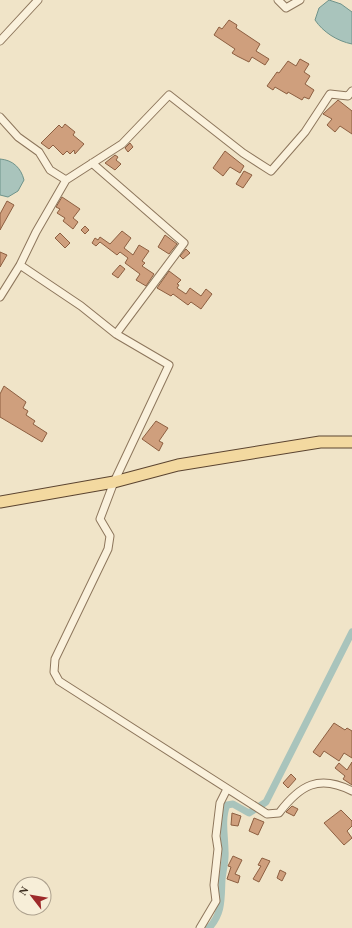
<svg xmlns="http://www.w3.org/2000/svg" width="352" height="928" font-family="'Times New Roman',serif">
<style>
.water{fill:#a9c4bc;stroke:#6f938a}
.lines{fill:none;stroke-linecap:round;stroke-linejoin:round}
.canal{stroke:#a9c4bc;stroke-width:7}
.building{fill:#cf9f7d;stroke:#8d5f41}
.street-casing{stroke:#8d765c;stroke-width:9}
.primary-casing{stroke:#5b4430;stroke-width:13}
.street{stroke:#faf1dc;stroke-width:7}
.primary{stroke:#f3d9a0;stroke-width:11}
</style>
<rect width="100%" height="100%" fill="#f0e4c8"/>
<!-- water -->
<path class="water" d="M329,0L341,4L352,12V44C337,41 323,32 315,20L319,8Z
M0,159C13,160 21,168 24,180L18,191L8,197L0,195Z"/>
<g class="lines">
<!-- canal -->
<path class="canal" d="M209,928C223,913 221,898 222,879C223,870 226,860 225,851C225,837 221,818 227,805L233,804L249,813L266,802L352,632"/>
</g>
<!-- building -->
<path class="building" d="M229,20L237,25L236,28L260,44L256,51L269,59L265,65L252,57L249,62L237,56L232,53L235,49L214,35L219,27L222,29Z
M300,59L309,64L304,72L310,76L305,84L314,90L309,99L304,97L302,100L288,92L287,94L275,87L273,90L267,86L277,72L279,73L288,61L296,66Z
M338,100L352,111V134L340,126L335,132L327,125L332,119L323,114Z
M65,124L75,132L73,135L84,144L75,154L74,150L70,154L67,151L63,155L53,145L49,149L41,143L59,125L62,128Z
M130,143L133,147L128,152L125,148Z
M225,151L244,166L240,173L230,167L223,176L213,168Z
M115,155L118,157L116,160L121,164L115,170L105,163Z
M244,171L252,175L243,188L236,184Z
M62,197L80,209L73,218L78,222L73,229L63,221L65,218L57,213L60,209L56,207Z
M7,201L14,205L0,230V214Z
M85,226L89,230L85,234L81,230Z
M122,231L131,238L124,248L133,255L139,245L149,251L142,261L145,263L142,266L154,274L146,286L136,280L140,274L125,263L128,258L120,252L117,255L100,242L96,246L92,243L95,238L98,240L100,237L110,244Z
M60,233L70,243L65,248L55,238Z
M165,235L177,244L169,254L158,247Z
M186,249L190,253L183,259L180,256Z
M0,252L7,255L0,267Z
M120,265L125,269L118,278L112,274Z
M169,271L181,280L177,284L179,285L177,288L186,294L190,288L201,296L206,289L212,294L201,309L191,302L188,305L173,294L171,296L157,288Z
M4,386L26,402L23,408L28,411L26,415L35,421L33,424L47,433L42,442L0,417V394Z
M156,421L168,428L159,441L163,443L159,451L142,439Z
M334,723L345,730L347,728L352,731V758L344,753L339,761L324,751L320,757L313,752Z
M352,762V785L343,779L345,776L335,768L339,763L347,770Z
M291,774L296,779L288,788L283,783Z
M292,806L298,809L294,816L286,812Z
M341,810L352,821V826L347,831L352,838L344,845L324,823Z
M232,813L241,816L238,826L231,825Z
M254,818L264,822L258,835L249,831Z
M233,856L242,860L235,874L240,876L238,883L227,879L231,867L228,866Z
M262,858L270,861L259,882L253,879L261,866L258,865Z
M280,870L286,873L282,881L277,878Z"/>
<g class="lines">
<!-- street casing -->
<g class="street-casing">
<path id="street" d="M278,0L286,8L300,0
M0,41L38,0
M0,117L18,137L39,152L50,170L66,180
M92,163L184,243L116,334L169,365L114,482L100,519L110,536L108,549L55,659L54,672L59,681L267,814L279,813C300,785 319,774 352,791
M20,265L81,306L116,334
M0,297L20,265L36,232L66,180L122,144L169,95L243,153L271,171L305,132L330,94L348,96L352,91
M200,928L216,901L214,885L218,849L216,836L220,803L227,789"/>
</g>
<!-- primary casing -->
<g class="primary-casing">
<path id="primary" d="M0,502L114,482L178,465L320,442H352"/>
</g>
<!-- street -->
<use href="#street" class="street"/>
<!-- primary -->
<use href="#primary" class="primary"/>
</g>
<!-- north arrow -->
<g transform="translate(32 896) rotate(301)"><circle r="19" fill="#f7eed8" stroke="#ada18e"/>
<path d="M0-3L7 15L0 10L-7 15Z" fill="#9e2a2b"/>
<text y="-6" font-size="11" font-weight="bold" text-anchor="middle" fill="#3d2e20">N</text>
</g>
</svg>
